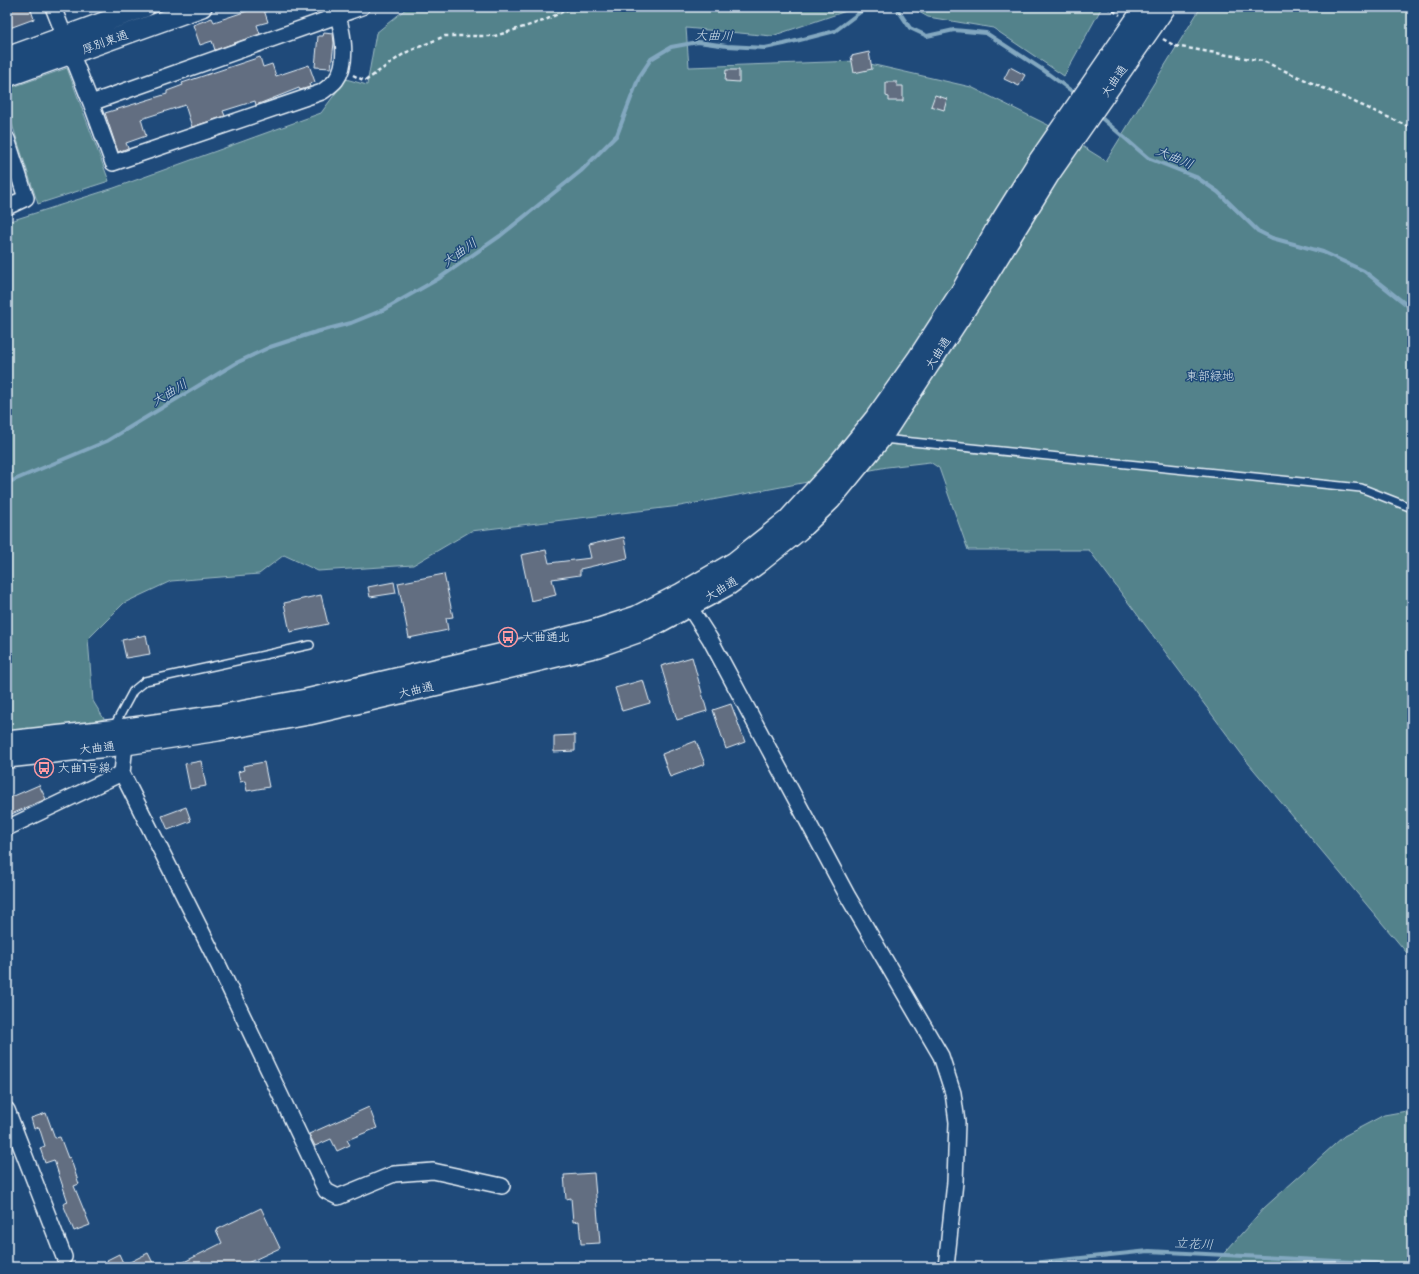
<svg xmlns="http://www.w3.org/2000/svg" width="1419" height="1274" font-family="Pangolin,'Klee One',sans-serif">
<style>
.green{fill:#52828b;stroke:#9dbac2}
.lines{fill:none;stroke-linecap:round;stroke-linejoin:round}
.stream{stroke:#83a8c0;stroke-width:4}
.building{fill:#626e81;stroke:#e8f1f8}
.service-casing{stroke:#e8f1f8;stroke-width:10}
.minor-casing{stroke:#e8f1f8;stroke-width:18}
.tertiary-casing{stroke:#e8f1f8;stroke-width:22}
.path{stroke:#e8f1f8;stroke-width:2.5;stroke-dasharray:4 3;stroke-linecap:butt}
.service{stroke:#1f4a7a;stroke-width:7}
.minor{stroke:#1f4a7a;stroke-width:15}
.tertiary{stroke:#1f4a7a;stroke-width:19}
.tertiary-bridge-casing{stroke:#e8f1f8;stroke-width:22;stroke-linecap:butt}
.tertiary-bridge{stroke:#1f4a7a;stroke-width:19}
.labels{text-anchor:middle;stroke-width:3;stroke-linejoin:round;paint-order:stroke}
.street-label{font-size:12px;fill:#e8f1f8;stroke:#1f4a7a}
.park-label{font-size:12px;fill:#d2e0e8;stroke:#1f4a7a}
.poi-label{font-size:12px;fill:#e8f1f8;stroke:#1f4a7a;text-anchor:start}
.water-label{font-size:13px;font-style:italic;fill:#cfdfea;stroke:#1f4a7a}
</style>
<rect width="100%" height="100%" fill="#1f4a7a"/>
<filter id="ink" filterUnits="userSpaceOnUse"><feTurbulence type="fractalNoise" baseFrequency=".025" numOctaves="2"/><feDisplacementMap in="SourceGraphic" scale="8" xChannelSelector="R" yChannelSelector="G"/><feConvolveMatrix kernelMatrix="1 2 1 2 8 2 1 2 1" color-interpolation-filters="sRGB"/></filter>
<g filter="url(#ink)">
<!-- green -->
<path class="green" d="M408,7H858L772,36L686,28L689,67L857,61L971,87L1048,125L1106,161L1201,7H1412V959L1249,764L1089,550H968L939,468L930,462L887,467L680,506L471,531L413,565L318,571L284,555L259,574L171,581L124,603L88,639L93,701L104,719L72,727L7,735V222L114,188L321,113L346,79L367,85L376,33Z
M910,7H1102L1064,76L993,28L928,17Z
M67,68L109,181L38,204L7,109V89Z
M1412,1110V1267H1212L1264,1208L1344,1136L1384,1115Z"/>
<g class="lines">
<!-- stream -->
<path class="stream" d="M896,7L910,28L927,36L954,30L986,33L1043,70L1077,95
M1098,115L1148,158L1196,177L1218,192L1258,231L1272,238L1323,252L1364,271L1412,309
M7,483L107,441L236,363L270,347L316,332L351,323L383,310L438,279L500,236L581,171L617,135L639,77L651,59L671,47L698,42L727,46L765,48L784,44L835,31L867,7
M993,1267L1149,1251L1375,1263L1393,1267"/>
</g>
<!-- building -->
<path class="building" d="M11,7H30L34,19L7,29V9Z
M246,7H263L268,22L257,25L260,34L215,50L212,41L200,45L193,25L212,18L214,22L247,11Z
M324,33L333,34L334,43L331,68L315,67L318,36H323Z
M869,52L872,69L854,73L851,56Z
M260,57L263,67L272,64L276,76L309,65L315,82L309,84L310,87L300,90L299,88L256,105L255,101L223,111L225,116L192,127L185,105L141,119L146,136L126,143L128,148L118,152L105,113L167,94V91L183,85L182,83Z
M1010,67L1025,75L1019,86L1004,79Z
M726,70H739V82L725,81Z
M886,82H897V86H903V101H889V97L886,96Z
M935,95L947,99L944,110L931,106Z
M624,537L628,558L580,569V575L552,579L556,595L531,601L521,555L546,550L549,563L591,558L588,545Z
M444,574L453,617L446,618L448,630L409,638L398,583Z
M394,582L396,593L370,597L368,587Z
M321,595L328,624L290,632L284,603Z
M146,635L150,654L126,658L122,640Z
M692,657L707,711L677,720L661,666Z
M643,680L650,703L622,711L615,688Z
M731,704L745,742L726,749L713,710Z
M575,735V751L554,752V736Z
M696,741L705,764L670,777L662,754Z
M201,761L206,786L190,789L185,764Z
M264,762L269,787L247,791L245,781L240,782L238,772L244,770L243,766Z
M39,785L46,799L7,816V799Z
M186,807L191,821L168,830L162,816Z
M369,1107L377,1128L347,1140L350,1145L337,1151L331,1139L315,1146L309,1134Z
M46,1113L55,1138L60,1137L68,1158L70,1157L79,1184L74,1186L90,1225L74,1231L63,1204L68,1202L54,1160L45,1163L40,1148L45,1146L39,1127L34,1129L31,1118Z
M594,1173L600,1243L581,1244L579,1221L573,1222L571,1198L566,1199L564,1175Z
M261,1208L280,1248L239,1267H174L222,1243L216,1230Z
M148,1253L155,1267H110L107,1260L119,1254L124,1265Z"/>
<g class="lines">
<!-- service casing -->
<g class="service-casing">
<path id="service" d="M883,439L1361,488L1412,508
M113,728L133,691L145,681L310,645"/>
</g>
<!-- minor casing -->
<g class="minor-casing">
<path id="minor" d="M53,7L91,103L113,163L322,92C327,88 333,84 336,80C350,61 342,27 335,7
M91,103L362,7
M7,139L26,198L7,207
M683,597L710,639L847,895L941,1056L953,1093L957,1122L955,1182L946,1267
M126,735L122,773L219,966L326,1191L338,1197L394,1174L433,1171L502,1186
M7,828L122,773
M7,1110L64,1257"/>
</g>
<!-- tertiary casing -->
<g class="tertiary-casing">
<path id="tertiary" d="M7,57L145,7
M7,77L202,7
M7,741L127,728L219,715L306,699L499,654L593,630L636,616L681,593L734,562L787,520L831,472L874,419L918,357L962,289L996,228L1036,164
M7,758L126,745L218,731L309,715L499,671L598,647L646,630L729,585L758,564L799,531L831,500L881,439L983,283L1050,174"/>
</g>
<!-- path -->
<path class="path" d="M1107,7L1120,15
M1163,39L1175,46L1263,61L1412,128
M353,75L365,81L405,53L445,36H495L543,21L573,7"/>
<!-- service -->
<use href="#service" class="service"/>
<!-- minor -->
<use href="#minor" class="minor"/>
<!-- tertiary -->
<use href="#tertiary" class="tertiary"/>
<!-- tertiary-bridge casing -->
<g class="tertiary-bridge-casing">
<path id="tertiary-bridge" d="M1036,164L1144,7
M1050,174L1166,7"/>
</g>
<!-- tertiary-bridge -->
<use href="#tertiary-bridge" class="tertiary-bridge"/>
</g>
</g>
<!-- icons -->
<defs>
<g id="bus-ring" transform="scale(1)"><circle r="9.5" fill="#1f4a7a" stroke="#ff9aa2" stroke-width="1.5"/><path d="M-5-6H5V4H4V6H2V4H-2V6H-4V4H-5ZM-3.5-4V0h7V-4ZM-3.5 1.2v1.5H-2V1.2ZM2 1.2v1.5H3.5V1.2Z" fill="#ff9aa2"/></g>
</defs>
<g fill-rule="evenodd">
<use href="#bus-ring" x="508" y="637"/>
<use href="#bus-ring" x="44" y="768"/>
</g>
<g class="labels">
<!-- street labels -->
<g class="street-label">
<text transform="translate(105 42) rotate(-20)" y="4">厚別東通</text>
<text transform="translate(1114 81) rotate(-55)" y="4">大曲通</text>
<text transform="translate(938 353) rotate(-57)" y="4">大曲通</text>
<text transform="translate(721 589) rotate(-31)" y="4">大曲通</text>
<text transform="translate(416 690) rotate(-13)" y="4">大曲通</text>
<text transform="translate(97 748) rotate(-6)" y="4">大曲通</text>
</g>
<!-- park labels -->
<g class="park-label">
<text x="1210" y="380">東部緑地</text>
</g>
<!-- poi labels -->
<g class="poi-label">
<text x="522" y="641">大曲通北</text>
<text x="58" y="772">大曲1号線</text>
</g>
<!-- water labels -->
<g class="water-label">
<text transform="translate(714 35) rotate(2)" y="5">大曲川</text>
<text transform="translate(1175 157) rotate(23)" y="5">大曲川</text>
<text transform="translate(459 252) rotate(-35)" y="5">大曲川</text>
<text transform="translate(169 392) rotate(-31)" y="5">大曲川</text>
<text transform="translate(1194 1243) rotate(3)" y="5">立花川</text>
</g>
</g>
<!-- margin -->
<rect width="1419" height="1274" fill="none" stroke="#1f4a7a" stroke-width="24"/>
<rect x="12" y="12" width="1395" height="1250" fill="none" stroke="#e8f1f8" stroke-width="1.5" filter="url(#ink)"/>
</svg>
